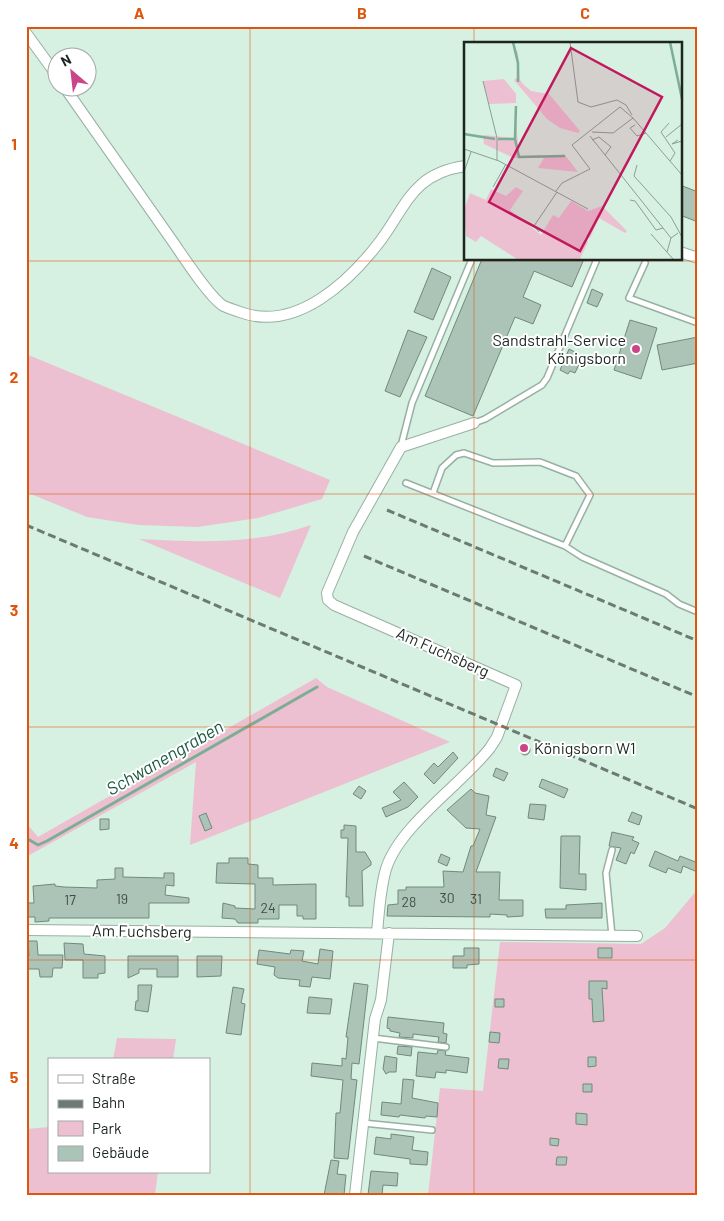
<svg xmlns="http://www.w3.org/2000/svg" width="724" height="1221" font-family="Barlow,sans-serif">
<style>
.green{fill:#ecc0d1}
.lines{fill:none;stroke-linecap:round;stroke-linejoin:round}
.stream{stroke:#7bae95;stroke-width:3}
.building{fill:#abc4b7;stroke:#71897c}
.lane-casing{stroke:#98b0a3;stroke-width:8}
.street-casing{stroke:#98b0a3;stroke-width:12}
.lane{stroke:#fff;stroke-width:5}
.street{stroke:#fff;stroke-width:10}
.rail{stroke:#6b7b73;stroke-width:3;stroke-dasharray:8 4;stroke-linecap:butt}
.grid{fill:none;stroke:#de560d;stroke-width:1;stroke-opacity:0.55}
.poi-dot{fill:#cb4689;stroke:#fff;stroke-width:2}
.labels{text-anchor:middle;stroke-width:4;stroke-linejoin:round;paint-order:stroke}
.number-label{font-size:14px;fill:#404d46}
.poi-label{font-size:16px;fill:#1c2521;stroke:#fff;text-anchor:end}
.street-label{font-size:16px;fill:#1c2521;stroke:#fff}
.water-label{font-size:18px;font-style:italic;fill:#19593f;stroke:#fff}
.inset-river{fill:none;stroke:#7bae95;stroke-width:2.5}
.inset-road{fill:none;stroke:#8c9f95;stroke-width:1}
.view{fill:#c2185b;fill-opacity:0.15;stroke:#c2185b;stroke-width:2.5}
.inset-edge{fill:none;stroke:#1c2521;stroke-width:2.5}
.neatline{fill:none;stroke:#de560d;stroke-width:2}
.grid-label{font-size:16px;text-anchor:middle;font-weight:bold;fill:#de560d}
</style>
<rect width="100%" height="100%" fill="#d6f0e2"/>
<!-- green -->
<path class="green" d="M26,354L330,480L322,499L258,518L198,527L138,525L87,517L26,492Z
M311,525L280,598L139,539C198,542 255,545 311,525Z
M316,678L327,687L450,742L190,845L196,762L26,857V823L38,837Z
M698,889V1195H428L440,1088L483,1091L500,942L641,944L665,928Z
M117,1038L176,1039L173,1060H113Z
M49,1127V1172H158L155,1195H26V1129Z"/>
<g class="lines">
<!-- stream -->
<path class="stream" d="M26,838L38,845L47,841L317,687"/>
</g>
<!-- building -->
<path class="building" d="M680,185L698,192V222L680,215Z
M482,259H584L572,287L534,271L523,297L541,305L533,324L515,317L473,416L425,396Z
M432,268L451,277L433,320L414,312Z
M592,289L603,294L597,307L587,303Z
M630,320L657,328L641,379L614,370Z
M408,330L427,337L400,397L385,391Z
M698,337V363L662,370L657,345Z
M569,349L577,353L575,357L581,360L575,373L570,371L568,374L560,370Z
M520 750a5 5 0 1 1 10 0a5 5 0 1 1-10 0Z
M453,752L458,758L434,784L424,774L434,763L438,767Z
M496,768L508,773L504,781L493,776Z
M542,779L568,789L564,798L539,787Z
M404,782L418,797L408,807L386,817L382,808L401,800L393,792Z
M359,786L366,791L361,799L353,794Z
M471,789L475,793L489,796L486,815L496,817L476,872H500L499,900H523V916L507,917V915L490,914V917L387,916L388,905L398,904V890H406V887H444L443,871L463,872L471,846H473L480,829L466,828L447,810Z
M530,804L546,805L544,820L528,818Z
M632,812L642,816L639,825L628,821Z
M206,813L212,828L205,831L199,816Z
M100,819H109V829L100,830Z
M344,825L356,826V852H365L371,862V865L362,871L363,906H349V897H346L348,838H341V830H344Z
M612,832L634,837L632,840L639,843L634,854L631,852L626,864L616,860L621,848L609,846Z
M561,836H580L579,874H586V890L560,888Z
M655,851L678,861L680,856L698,863L695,871L683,866L681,873L668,868L666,873L649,866Z
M441,854L450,858L447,866L438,862Z
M229,858H248V864L258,865V878H273V885L316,884V919H303V916H297V905H279V919H258V923H238L235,919L222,918L223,903L235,906V908L255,909V884L216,883L217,863H229Z
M115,868H123V877L164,878V873H174V886L166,885L165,895L189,898V903H149V918H49V921L35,922V917H26V903H34L33,886L55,884V886L64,887L97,888V880L115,879Z
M602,903V918H546L545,909H566V905Z
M28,941H37L38,955H63L62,968H53L52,977H40L39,969H26V955L29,956Z
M64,943L83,944L84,954L105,956V973L98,974V978H83V960H65Z
M464,948H479V964L467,965V968H453V956H464Z
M598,948H612V958H598Z
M320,949L333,951L330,979L312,977L310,987L299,986L300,980L278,978L274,975L275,967L257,964L259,950L290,954L291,950L304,951L302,961L318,964Z
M128,956H178V977H157V969H139V973L128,978Z
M197,956H222L221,976L197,977Z
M589,981H607V989L602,988L604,1021L593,1022L592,999H589Z
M354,983L368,985L359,1064L352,1063L351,1079L357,1080L348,1159L334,1158L336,1113H340L343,1080L311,1076L312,1063L342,1066V1058L346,1059L348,1037H346Z
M138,985H152L148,1012L135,1010L136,1001H138Z
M233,987L244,989L241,1003L245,1004L241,1035L226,1033Z
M309,997L332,999L330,1014L307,1013Z
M495,999H504V1007H495Z
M388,1017L444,1023L443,1033L447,1034L446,1043L438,1042L439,1037L413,1034V1038L399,1037L400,1033L390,1031V1029L387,1028Z
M490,1032L500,1033L499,1043L489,1042Z
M398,1046L412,1047L411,1056L397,1054Z
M438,1050L446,1051L445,1055L469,1058L467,1073L446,1070V1073L436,1072L435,1078L416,1076L418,1052L437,1054Z
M385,1056L397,1058L396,1072H389L386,1074L383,1069Z
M588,1057H596V1066L588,1067Z
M499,1059H509L508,1069L498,1068Z
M403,1079L414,1080L412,1098L438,1103L437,1117L426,1116L425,1118L400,1115L399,1117L381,1115L382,1102L401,1104Z
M583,1084H592V1092H583Z
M576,1113L587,1114V1125L576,1124Z
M391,1134L414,1137L412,1150L428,1152L427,1165L410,1164V1159L374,1154L376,1137L391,1139Z
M550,1138L559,1139L558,1146L550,1145Z
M557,1157H567L566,1165H556Z
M331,1160L339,1161L337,1174L346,1175L344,1195H324Z
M371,1171L398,1173L397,1186L383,1185L382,1195H368Z"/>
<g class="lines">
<!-- lane casing -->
<g class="lane-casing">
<path id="lane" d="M645,263L629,298L698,323
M474,423L485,419L542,385L547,378L597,259
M401,446L412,403L472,259
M406,483L565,546L582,557L666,594L679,604L698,612
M433,493L442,468L456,455L464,453L493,463L540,462L576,476L590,495L565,546
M612,850L606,873L612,936
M373,1038L446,1047
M363,1123L432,1130"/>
</g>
<!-- street casing -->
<g class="street-casing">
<path id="street" d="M26,33L58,77
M65,88C100,138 136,189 171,239C183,256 207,294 222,305C227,308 235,310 240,312C296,333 350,281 381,240C408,203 413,174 465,166
M680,252L698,258
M26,930L637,936
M377,933C379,912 380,889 386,869C399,826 462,784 490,748L497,737L516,685L334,605L328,600L327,593L353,532L401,447L474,423
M355,1195L375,1019L381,1000L389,933"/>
</g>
<!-- lane -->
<use href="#lane" class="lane"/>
<!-- street -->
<use href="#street" class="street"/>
<!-- rail -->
<path class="rail" d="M387,510L698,641
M26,525L698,809
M364,556L698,697"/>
</g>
<!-- grid -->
<path class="grid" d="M250,26V1195M474,26V44M474,259V1195M26,261H698M26,494H698M26,727H698M26,960H698"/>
<!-- markers -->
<g class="poi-dot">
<circle cx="636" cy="349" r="5"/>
<circle cx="524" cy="748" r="5"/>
</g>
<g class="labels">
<!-- number labels -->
<g class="number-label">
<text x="447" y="903">30</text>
<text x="122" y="904">19</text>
<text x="476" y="904">31</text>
<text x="70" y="905">17</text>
<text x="409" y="907">28</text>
<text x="268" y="913">24</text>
</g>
<!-- poi labels -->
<g class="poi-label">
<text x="626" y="346">Sandstrahl-Service<tspan x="626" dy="18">Königsborn</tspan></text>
<text x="534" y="754" text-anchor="start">Königsborn W1</text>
</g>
<!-- street labels -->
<g class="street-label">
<text transform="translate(443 652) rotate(24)" y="6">Am Fuchsberg</text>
<text transform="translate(142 931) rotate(1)" y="6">Am Fuchsberg</text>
</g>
<!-- water labels -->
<g class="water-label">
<text transform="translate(165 758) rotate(-30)" y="6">Schwanengraben</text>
</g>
</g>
<!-- overview -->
<g transform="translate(464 42)">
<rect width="218" height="218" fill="#d6f0e2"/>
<path d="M48,0L54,11L56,38L60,43L67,49L85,52L116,89L114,91L96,86L83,77L50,38L54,35L53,21ZM40,37L52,52V61L25,62L19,39ZM51,64L55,114L101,113L114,130L74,126L80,116H50L20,102L19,93L50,96ZM52,145L59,149L46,168L77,193L89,173L95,176L107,159L124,169L138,164L163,189L161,191L135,176L126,196L122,194L120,198L124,200L116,217H53L17,194L12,200L2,194L0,168L6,151L22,158L27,147L42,154Z" fill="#ecc0d1"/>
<path class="inset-river" d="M49,0L54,21V40M206,0L218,57M0,92L31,97M51,96L52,64M34,97H51L55,115L101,114"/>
<path class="inset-road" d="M106,0L114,60L127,65L153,58L162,63L168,73M19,39L33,96V118M205,81L197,90L211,111L206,119M171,83L166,86L173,94L182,91M128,90L149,91L169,76M126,94L207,196M202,95L218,82M128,98L135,95L147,105L141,113M214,98L208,102L218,99M0,107L35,119L124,167M173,123L170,134L207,175L218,195M0,130L7,110M29,145L42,122M92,149L98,141L126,127L108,103L156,65L169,76L218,133M166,158L171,159L192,188L199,186M75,190L70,184L93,150M187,192L209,217M203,210L207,196L214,191"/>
<path class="view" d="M107,6L198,55L116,209L25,160Z"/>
<rect width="218" height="218" class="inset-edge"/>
</g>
<!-- border -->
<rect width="724" height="1221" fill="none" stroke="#ffffff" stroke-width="55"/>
<!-- legend -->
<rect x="48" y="1058" width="162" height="115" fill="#ffffff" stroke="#a4a8a6"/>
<rect x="58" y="1075" width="25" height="8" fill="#ffffff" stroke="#a4a8a6"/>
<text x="92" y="1084" font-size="15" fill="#1c2521">Straße</text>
<rect x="58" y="1100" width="25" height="8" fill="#6b7b73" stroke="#a4a8a6"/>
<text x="92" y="1108" font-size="15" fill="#1c2521">Bahn</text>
<rect x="58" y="1121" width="25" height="15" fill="#ecc0d1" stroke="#a4a8a6"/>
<text x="92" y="1134" font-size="15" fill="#1c2521">Park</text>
<rect x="58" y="1146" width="25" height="15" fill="#abc4b7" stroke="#a4a8a6"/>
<text x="92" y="1158" font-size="15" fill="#1c2521">Gebäude</text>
<!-- north arrow -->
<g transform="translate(72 72) rotate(332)"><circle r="24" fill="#ffffff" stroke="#a4a8a6"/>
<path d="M0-4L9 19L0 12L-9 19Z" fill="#cb4689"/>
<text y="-8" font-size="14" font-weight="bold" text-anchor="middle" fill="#1c2521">N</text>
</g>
<rect x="28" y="28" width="668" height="1166" class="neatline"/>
<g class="grid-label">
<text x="139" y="19">A</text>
<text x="362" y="19">B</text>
<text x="585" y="19">C</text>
<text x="14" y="150">1</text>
<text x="14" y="383">2</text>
<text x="14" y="616">3</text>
<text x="14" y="849">4</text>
<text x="14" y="1083">5</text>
</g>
</svg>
